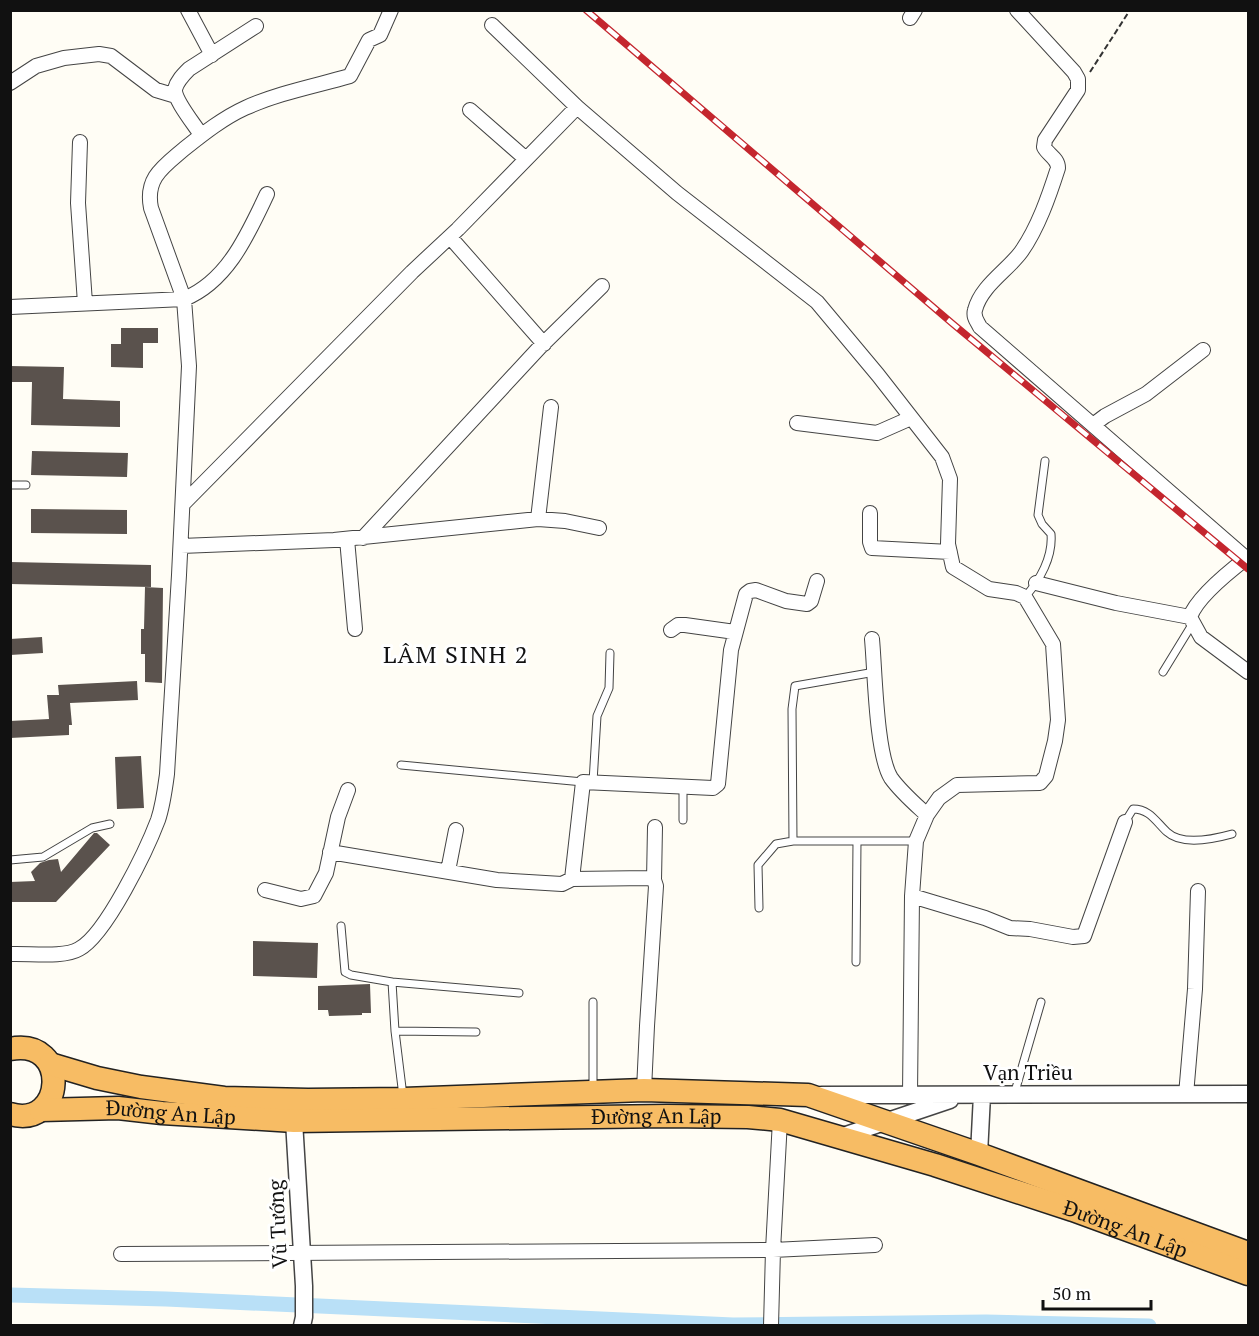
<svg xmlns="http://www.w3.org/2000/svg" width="1259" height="1336" font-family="'PT Serif',serif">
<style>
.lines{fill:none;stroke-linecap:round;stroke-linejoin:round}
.canal{stroke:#b9e0f7;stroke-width:15}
.building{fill:#5a524d}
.service-casing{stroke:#444;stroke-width:9}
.minor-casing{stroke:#444;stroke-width:16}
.tertiary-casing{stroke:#444;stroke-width:19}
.trunk-casing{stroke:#222;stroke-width:25}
.path{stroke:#333;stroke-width:2;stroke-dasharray:6 3;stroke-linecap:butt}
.service{stroke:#fff;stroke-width:7}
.minor{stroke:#fff;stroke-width:14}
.tertiary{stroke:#fff;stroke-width:16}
.trunk{stroke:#f7bc64;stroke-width:22}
.rail-casing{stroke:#c4262e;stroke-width:7}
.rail{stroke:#fff;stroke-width:4.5;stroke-dasharray:14;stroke-linecap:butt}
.labels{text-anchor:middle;stroke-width:6;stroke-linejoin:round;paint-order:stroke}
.street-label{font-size:21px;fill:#111;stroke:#fff}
.quarter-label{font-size:24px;letter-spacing:1.5px;fill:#111;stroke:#fff}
</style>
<rect width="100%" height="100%" fill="#fffdf5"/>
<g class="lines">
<!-- canal -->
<path class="canal" d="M10,1295L166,1299L733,1325L986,1322L1149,1326"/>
</g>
<!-- building -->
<path class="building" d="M121,328H158V343H143V368L111,367V344H121Z
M10,366L64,367L63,399L120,401V427L31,425L32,382H10Z
M32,451L128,453L127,477L31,475Z
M31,509L127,510V534L31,533Z
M10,562L151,565V587L10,584Z
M145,587L163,588L162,683L145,682V654H141V629H144Z
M42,637L43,653L10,655V639Z
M137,681L138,700L70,703L72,725H69V735L10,738V721L49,719L47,695H59L58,685Z
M141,756L144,808L117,809L115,757Z
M94,833H97L110,845L56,902H10V882L35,881L31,872L40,863L49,860L58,859L61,872Z
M253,941L318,943L317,978L253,976Z
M370,984L371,1013H362V1015L329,1016L328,1010H318V986Z"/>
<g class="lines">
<!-- service casing -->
<g class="service-casing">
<path id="service" d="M10,485H26
M1025,597C1040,580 1053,557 1051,534L1042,524L1038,515L1045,461
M1163,672L1193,623
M401,765L583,782
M593,782L597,716L609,688L610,653
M683,787V820
M1125,822L1133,809C1150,809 1156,822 1167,832C1182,846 1214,839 1232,834
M793,841L792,709L795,686L875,672
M10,860L43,857L92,828L110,824
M759,908L758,865L776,844L793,841H916
M341,926L345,972L351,975L392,982L395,1031L403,1096
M856,962L857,841
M392,982L519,993
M593,1002V1090
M395,1031L476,1032
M1014,1095L1041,1002"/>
</g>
<!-- minor casing -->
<g class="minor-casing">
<path id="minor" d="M188,10L212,55
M1017,10L1074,72L1078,79V90L1045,140L1044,147C1048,155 1058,158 1058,168C1049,196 1038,228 1021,252C1007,271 981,286 975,310C973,317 977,321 980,327L1248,560
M910,18L915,10
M492,25L577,107L677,193L817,302L878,375L942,457L950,479L948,544L953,567L989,589L1016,593L1025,597L1053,644L1058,720L1055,741L1046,776L1040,783L957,785L939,798L927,815L916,841L912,896L910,1095
M10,83L36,66L64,58L99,54L111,56L156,90L176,96
M470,110L526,159
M201,135C195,125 174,100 175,89C177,81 183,75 189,69L256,26
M80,142L78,203L85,303
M450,237L544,344
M10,307L184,299C228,281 248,234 267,194
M797,423L877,433L911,418
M1093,425L1105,416L1146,394L1203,350
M183,504L412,272L458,229L577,107
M870,513V542L872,548L950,552
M538,519L551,407
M363,538L540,347L602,286
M347,539L355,629
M181,546L334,540L538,519L565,521L599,528
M1248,557C1231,570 1197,597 1190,617L1201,637L1248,672
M1036,583L1116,603L1190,617
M671,630L678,625H685L735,632
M872,639C875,671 876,754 891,778C901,792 914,803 927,815
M330,852L497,880L562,884L572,879L583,782L713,788L718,784L731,650L746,594L750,591L756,590L786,601L807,604L811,601L817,581
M448,871L456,830
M572,879L649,878L654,880L656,886L647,1026L644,1090
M654,880L655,827
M265,890L301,899L314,896L326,873L338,817L348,790
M912,896L985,918L1010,928L1030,929L1073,937L1084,936L1125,822
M10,954C29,953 64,958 79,949C106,935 147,849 158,820C163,805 165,789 167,774L179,575L189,366L184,299L151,208C145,178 163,167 184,149C203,134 223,118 245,108C278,93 315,86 350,76L369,40L380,35L391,10
M1186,1095L1195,989L1198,891
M121,1254L773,1250L875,1245
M771,1326L773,1250L780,1120"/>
</g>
<!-- tertiary casing -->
<g class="tertiary-casing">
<path id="tertiary" d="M821,1095L1248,1094
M294,1121L304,1286V1317L302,1326
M840,1137L950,1100
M979,1154L982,1095"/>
</g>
<!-- trunk casing -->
<g class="trunk-casing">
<g id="trunk">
<path d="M10,1049C71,1037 65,1130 10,1114"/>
<path d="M50,1064L97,1078L141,1087L224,1098L308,1100L404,1099L644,1090L808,1095L979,1154L1248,1253"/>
<path id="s1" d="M41,1110L118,1108L162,1113L294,1121L667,1116L748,1117L780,1120L935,1165L1073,1210L1248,1274"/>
</g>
</g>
<!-- path -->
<path class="path" d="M1090,72L1130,10"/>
<!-- service -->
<use href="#service" class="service"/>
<!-- minor -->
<use href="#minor" class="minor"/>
<!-- tertiary -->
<use href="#tertiary" class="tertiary"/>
<!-- trunk -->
<use href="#trunk" class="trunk"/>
<!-- rail casing -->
<g class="rail-casing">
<path id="rail" d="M586,10L953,324L1248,569"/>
</g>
<!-- rail -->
<use href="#rail" class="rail"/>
</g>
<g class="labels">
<!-- street labels -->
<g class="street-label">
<text x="1028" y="1080">Vạn Triều</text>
<text dy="7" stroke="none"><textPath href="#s1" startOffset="130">Đường An Lập</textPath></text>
<text dy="7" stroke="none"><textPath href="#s1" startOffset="616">Đường An Lập</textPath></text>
<text transform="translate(278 1224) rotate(-93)" y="7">Vũ Tướng</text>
<text dy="7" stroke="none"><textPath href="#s1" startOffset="1102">Đường An Lập</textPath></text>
</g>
<!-- quarter labels -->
<g class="quarter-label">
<text x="456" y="663">LÂM SINH 2</text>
</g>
</g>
<!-- border -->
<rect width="1259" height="1336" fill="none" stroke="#111111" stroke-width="24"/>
<!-- scale -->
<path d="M1043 1300v9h108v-9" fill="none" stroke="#111111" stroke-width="3"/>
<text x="1052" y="1300" font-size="18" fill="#111111" stroke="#ffffff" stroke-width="4.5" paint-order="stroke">50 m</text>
</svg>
